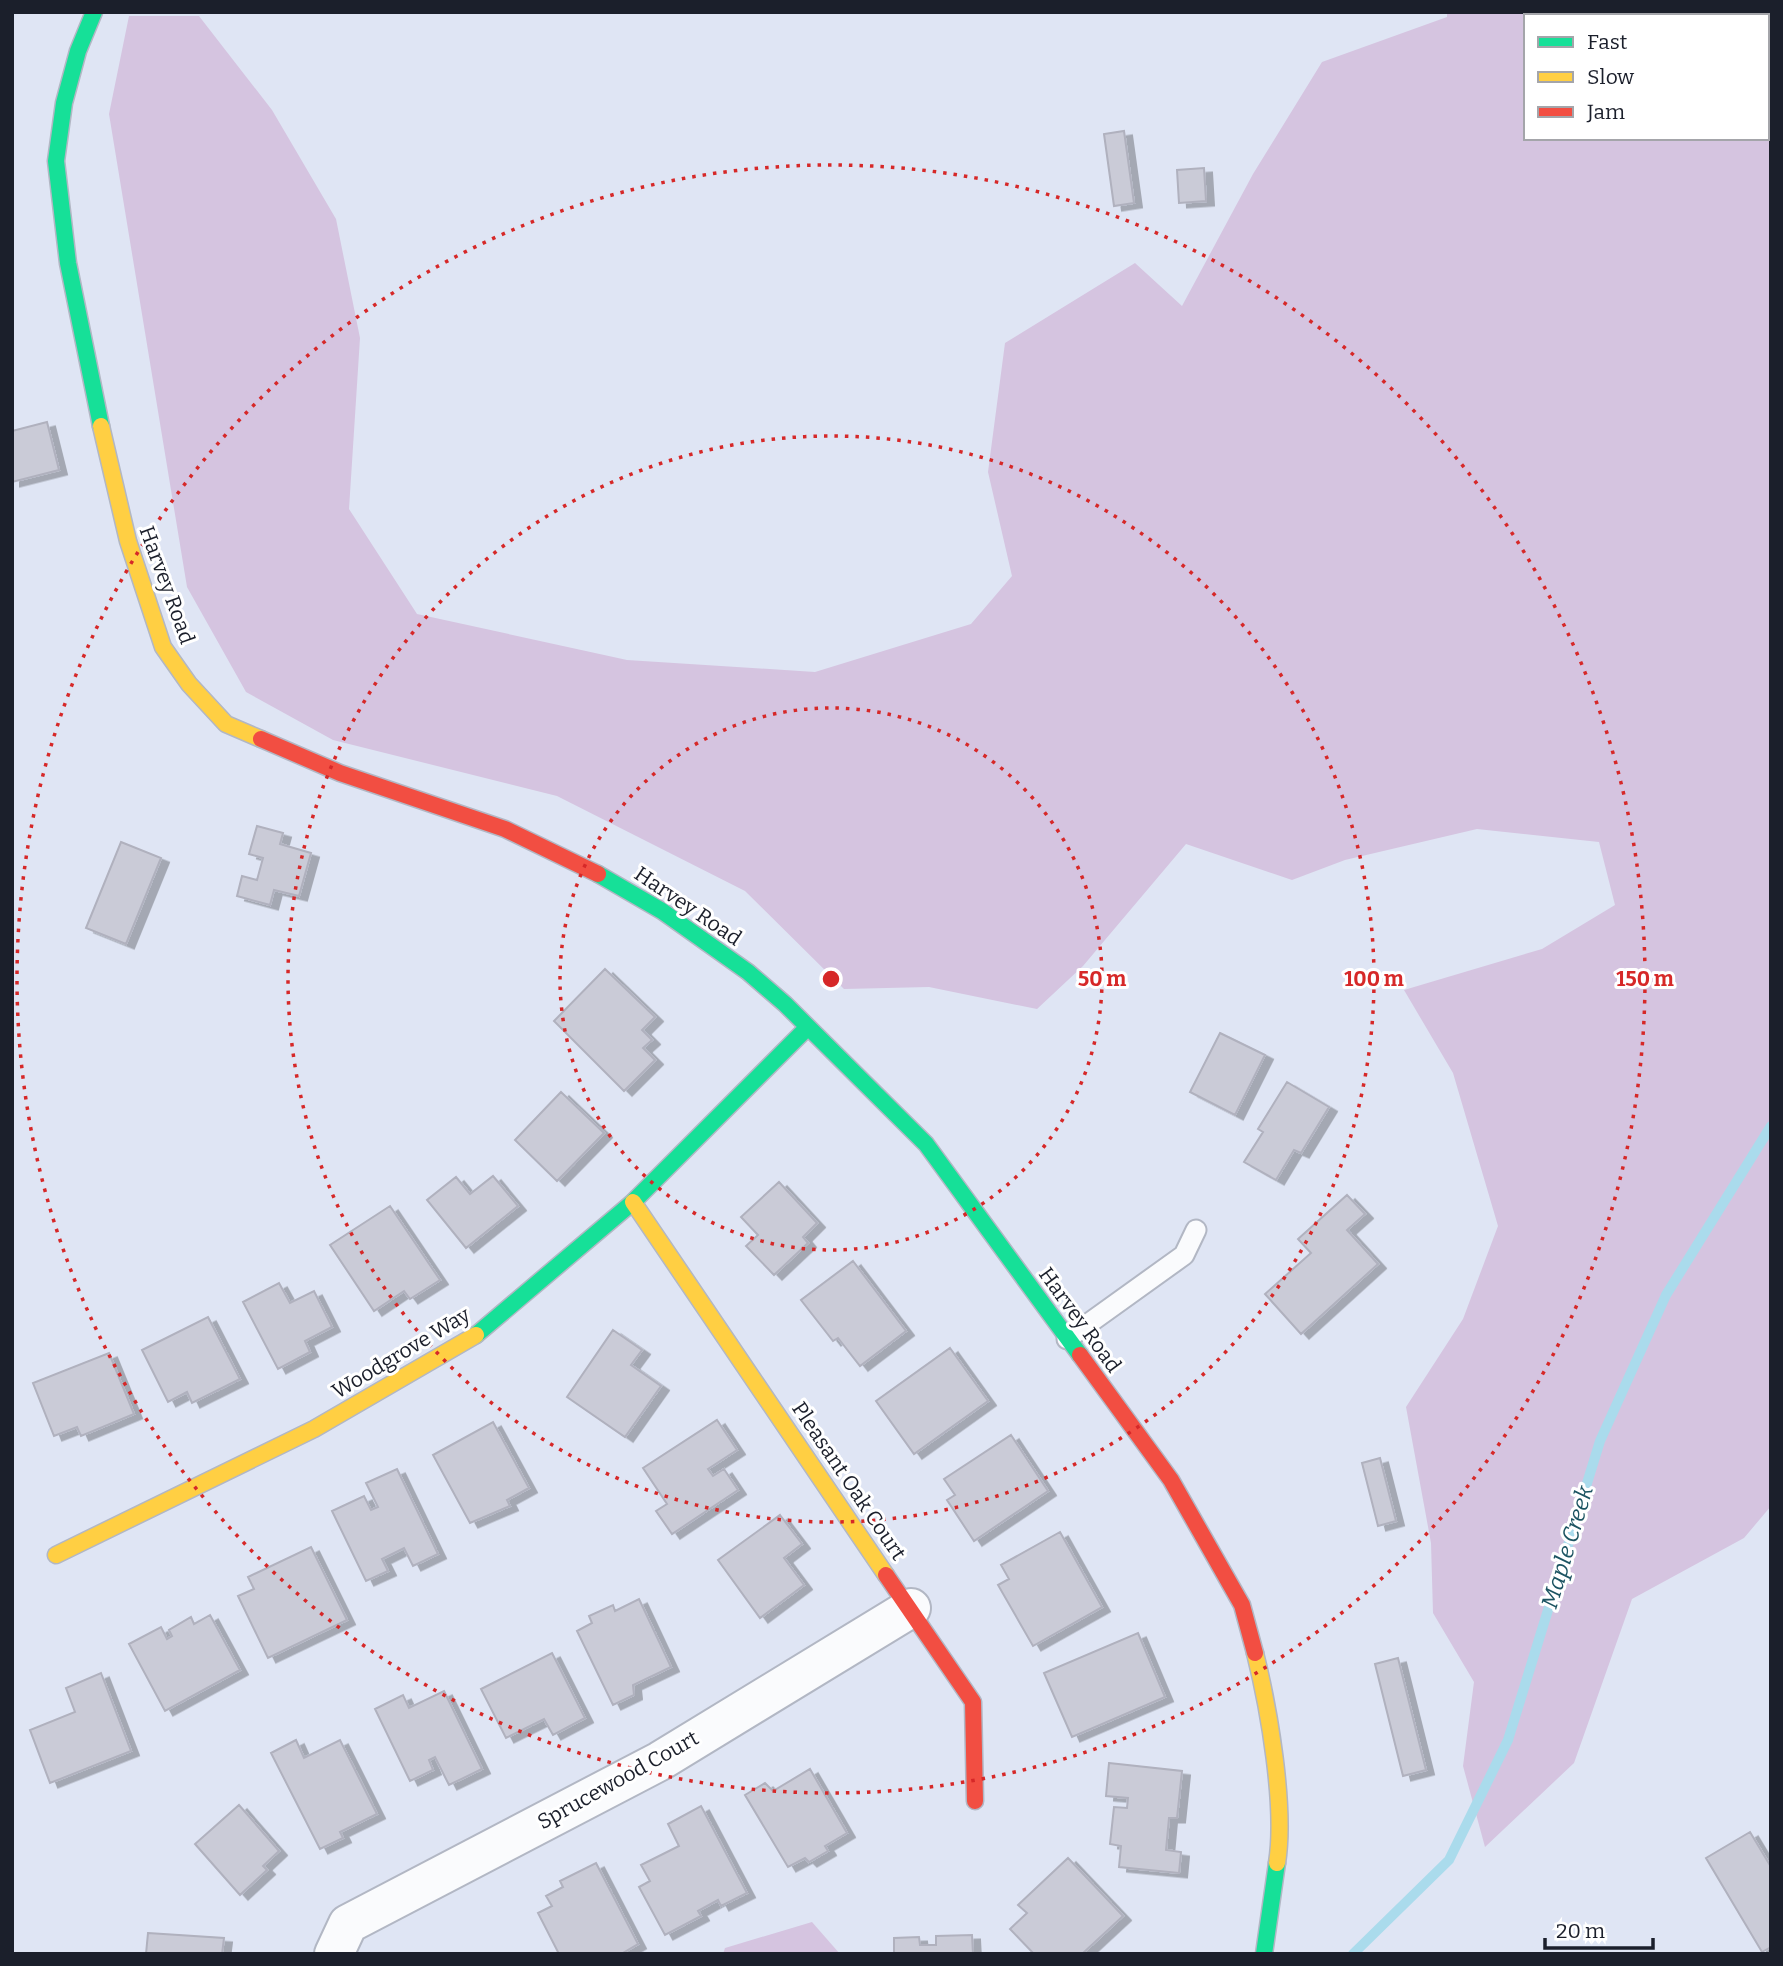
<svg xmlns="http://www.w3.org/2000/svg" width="1783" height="1966" font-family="Bitter,serif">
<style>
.green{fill:#d5c4e0;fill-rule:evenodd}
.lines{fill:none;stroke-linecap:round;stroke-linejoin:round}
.stream{stroke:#aadbec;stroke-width:10}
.building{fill:#cacbd7;stroke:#b0b1be;stroke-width:2;filter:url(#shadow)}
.lane-casing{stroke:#b2b7c4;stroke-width:23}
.street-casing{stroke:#b2b7c4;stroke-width:42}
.fast-casing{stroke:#b2b7c4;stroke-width:19}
.slow-casing{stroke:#b2b7c4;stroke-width:19}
.jam-casing{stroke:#b2b7c4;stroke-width:19}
.lane{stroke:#fafbfd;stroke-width:19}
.street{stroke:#fafbfd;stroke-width:38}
.fast{stroke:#16e098;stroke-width:16}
.slow{stroke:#ffcf43;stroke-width:16}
.jam{stroke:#f24e42;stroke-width:16}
.ring{fill:none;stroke:#d62828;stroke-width:3.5;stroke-dasharray:3.5 7}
.labels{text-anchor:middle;stroke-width:6;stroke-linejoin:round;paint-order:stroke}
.street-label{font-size:21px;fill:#1b1f2b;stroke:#fff}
.water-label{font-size:23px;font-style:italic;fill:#1c5462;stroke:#fff}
.centre{fill:#d62828;stroke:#fff;stroke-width:3.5}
.ring-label{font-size:21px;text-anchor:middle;font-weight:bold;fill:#d62828;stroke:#fff;stroke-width:6;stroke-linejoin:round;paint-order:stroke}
</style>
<defs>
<filter id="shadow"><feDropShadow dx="8" dy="4.5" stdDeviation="0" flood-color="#0004"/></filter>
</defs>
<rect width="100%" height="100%" fill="#dfe5f4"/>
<!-- green -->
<path class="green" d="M1447,12H1771V1506L1744,1538L1632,1599L1574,1763L1485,1847L1463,1766L1474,1682L1433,1613L1431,1543L1406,1407L1463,1319L1498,1226L1453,1073L1404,990L1542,949L1615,905L1599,842L1477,829L1345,860L1292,880L1186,844L1083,966L1037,1009L929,987L844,989L745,891L557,796L333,740L246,692L187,587L109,114L129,16H199L272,110L336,219L360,338L349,509L417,614L627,660L815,672L971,624L1012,576L988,472L1005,343L1135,263L1182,306L1253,174L1322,62L1447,17ZM1526,16H1767V138H1526Z
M812,1922L840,1954H723L725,1948Z"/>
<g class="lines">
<!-- stream -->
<path class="stream" d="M1353,1954L1449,1860L1508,1740L1600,1441L1666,1295L1771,1126"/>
</g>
<!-- building -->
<path class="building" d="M1124,131L1134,203L1114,206L1104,134Z
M1204,168L1206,201L1179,203L1177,170Z
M47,422L59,470L12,482V431Z
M257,826L283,833L280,844L311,853L299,896L274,890L270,905L237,896L242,876L257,880L263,858L249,854Z
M121,842L161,858L126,944L86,928Z
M605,969L655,1017L642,1030L652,1040L643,1048L655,1060L624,1091L554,1021Z
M1220,1033L1265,1055L1235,1115L1190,1092Z
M1287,1082L1329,1107L1301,1153L1294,1150L1276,1180L1244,1162L1263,1132L1258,1129Z
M561,1092L604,1133L557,1181L515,1140Z
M493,1176L518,1206L466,1248L427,1200L456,1177L470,1194Z
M779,1182L817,1223L803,1237L808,1243L774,1275L746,1246L758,1235L741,1217Z
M1347,1195L1365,1214L1347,1230L1378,1264L1301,1334L1265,1294L1311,1253L1298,1239Z
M390,1206L440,1280L410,1299L404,1291L374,1311L330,1245Z
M853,1261L906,1331L860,1366L838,1338L833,1341L801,1300Z
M279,1283L290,1303L314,1291L332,1327L305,1341L310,1352L278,1369L243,1302Z
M208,1317L240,1379L192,1403L187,1392L168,1402L142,1350Z
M613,1330L642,1350L631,1365L661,1386L625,1437L567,1397Z
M950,1348L988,1401L914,1454L876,1401Z
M109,1353L134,1414L81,1436L77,1427L54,1436L33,1383Z
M717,1420L737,1450L708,1469L713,1476L724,1469L738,1490L672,1534L656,1511L667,1504L643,1468Z
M493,1422L529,1488L507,1500L510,1506L470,1523L433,1455Z
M1011,1435L1048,1491L974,1541L947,1500L955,1495L944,1479Z
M1380,1458L1396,1521L1378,1526L1362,1463Z
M397,1469L438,1554L413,1566L404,1548L382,1559L388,1571L366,1581L332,1511L364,1496L371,1510L378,1507L366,1483Z
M780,1515L802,1544L784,1558L804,1585L760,1618L718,1560Z
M1060,1532L1102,1607L1033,1646L998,1585L1009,1579L1001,1565Z
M311,1547L347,1620L268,1658L238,1596L254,1589L248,1577Z
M639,1599L671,1667L633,1685L634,1695L613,1705L577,1631L592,1623L589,1616L613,1605L615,1611Z
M210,1615L240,1670L165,1711L129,1644L161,1627L167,1639L172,1636L169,1630L191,1617L194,1624Z
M1138,1633L1165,1697L1072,1737L1044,1673Z
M552,1653L585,1718L553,1735L544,1719L506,1738L481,1689Z
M1398,1658L1426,1770L1403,1776L1375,1664Z
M101,1673L131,1751L50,1783L30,1730L75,1712L66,1688Z
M444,1691L482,1769L449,1785L435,1757L429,1760L433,1770L410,1781L375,1709L403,1695L409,1708Z
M296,1740L304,1758L340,1740L377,1814L340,1832L343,1838L320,1849L271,1753Z
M1109,1763L1182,1771L1177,1818H1169L1166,1850L1181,1852L1179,1873L1119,1867L1121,1846L1110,1844L1114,1807L1127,1808L1128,1798L1106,1796Z
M810,1769L847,1833L825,1846L828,1851L809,1862L805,1858L788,1867L745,1795L765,1783L773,1791Z
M239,1805L279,1851L263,1866L267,1870L240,1895L195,1844Z
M701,1806L747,1893L721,1906L718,1900L698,1911L701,1916L665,1935L639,1887L650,1881L641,1865L679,1846L668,1824Z
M1750,1832L1771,1867V1947L1762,1952L1706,1858Z
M1068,1858L1123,1916L1082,1954H1034L1010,1929L1027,1913L1018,1905Z
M596,1863L638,1944L621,1954H559L538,1913L552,1906L546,1896L563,1887L560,1881Z
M148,1933L224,1938L222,1954H146Z
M972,1935L973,1954H894V1938L919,1937L920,1945H936V1936Z"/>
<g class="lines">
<!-- lane casing -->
<g class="lane-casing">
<path id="lane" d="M1067,1339L1184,1255L1196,1230"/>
</g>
<!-- street casing -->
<g class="street-casing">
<path id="street" d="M334,1954L348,1924L660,1761L911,1608"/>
</g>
<!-- fast casing -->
<g class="fast-casing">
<path id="fast" d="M94,12L78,51L64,103L56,161L68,263L101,426
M598,874L662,911L748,972L785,1004L926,1144L1080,1355
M476,1335L633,1202L808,1027
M1264,1954L1277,1863"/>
</g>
<!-- slow casing -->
<g class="slow-casing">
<path id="slow" d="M101,426L128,541L163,647L189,684L226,724L261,739
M633,1202L886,1575
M56,1555L314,1429L476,1335
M1255,1653C1269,1709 1286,1807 1277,1863"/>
</g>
<!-- jam casing -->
<g class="jam-casing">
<path id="jam" d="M261,739L340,773L505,829L598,874
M1080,1355L1171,1480L1242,1605L1255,1653
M886,1575L973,1702L975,1801"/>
</g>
<!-- lane -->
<use href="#lane" class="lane"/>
<!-- street -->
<use href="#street" class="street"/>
<!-- fast -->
<use href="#fast" class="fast"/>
<!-- slow -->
<use href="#slow" class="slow"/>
<!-- jam -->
<use href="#jam" class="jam"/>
</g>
<!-- distance rings -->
<g class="ring">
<circle cx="831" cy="979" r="271"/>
<circle cx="831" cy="979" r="543"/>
<circle cx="831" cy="979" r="814"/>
</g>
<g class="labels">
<!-- street labels -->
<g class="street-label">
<text transform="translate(167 585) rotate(70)" y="7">Harvey Road</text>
<text transform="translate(688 906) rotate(34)" y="7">Harvey Road</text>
<text transform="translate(1080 1320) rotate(54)" y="7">Harvey Road</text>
<text transform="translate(401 1353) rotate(-31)" y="7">Woodgrove Way</text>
<text transform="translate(849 1481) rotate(56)" y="7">Pleasant Oak Court</text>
<text transform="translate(618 1780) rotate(-29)" y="7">Sprucewood Court</text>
</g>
<!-- water labels -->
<g class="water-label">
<text transform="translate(1567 1547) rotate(-73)" y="8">Maple Creek</text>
</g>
</g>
<circle cx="831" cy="979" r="10" class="centre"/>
<g class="ring-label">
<text x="1102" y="986">50 m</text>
<text x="1374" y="986">100 m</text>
<text x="1645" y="986">150 m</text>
</g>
<!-- border -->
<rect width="1783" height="1966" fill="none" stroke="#1b1f2b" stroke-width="28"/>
<!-- legend -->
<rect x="1524" y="14" width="245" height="126" fill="#ffffff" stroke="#a4a5aa" stroke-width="2"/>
<rect x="1538" y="37" width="35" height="10" fill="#16e098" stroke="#a4a5aa" stroke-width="2"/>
<text x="1587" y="49" font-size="21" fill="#1b1f2b">Fast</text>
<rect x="1538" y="72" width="35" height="10" fill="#ffcf43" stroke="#a4a5aa" stroke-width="2"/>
<text x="1587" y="84" font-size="21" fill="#1b1f2b">Slow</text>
<rect x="1538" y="107" width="35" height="10" fill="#f24e42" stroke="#a4a5aa" stroke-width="2"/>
<text x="1587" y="119" font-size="21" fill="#1b1f2b">Jam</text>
<!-- scale -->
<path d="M1545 1938v10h108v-10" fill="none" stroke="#1b1f2b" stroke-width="3.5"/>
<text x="1556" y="1938" font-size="21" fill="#1b1f2b" stroke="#ffffff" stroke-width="5" paint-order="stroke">20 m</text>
</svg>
